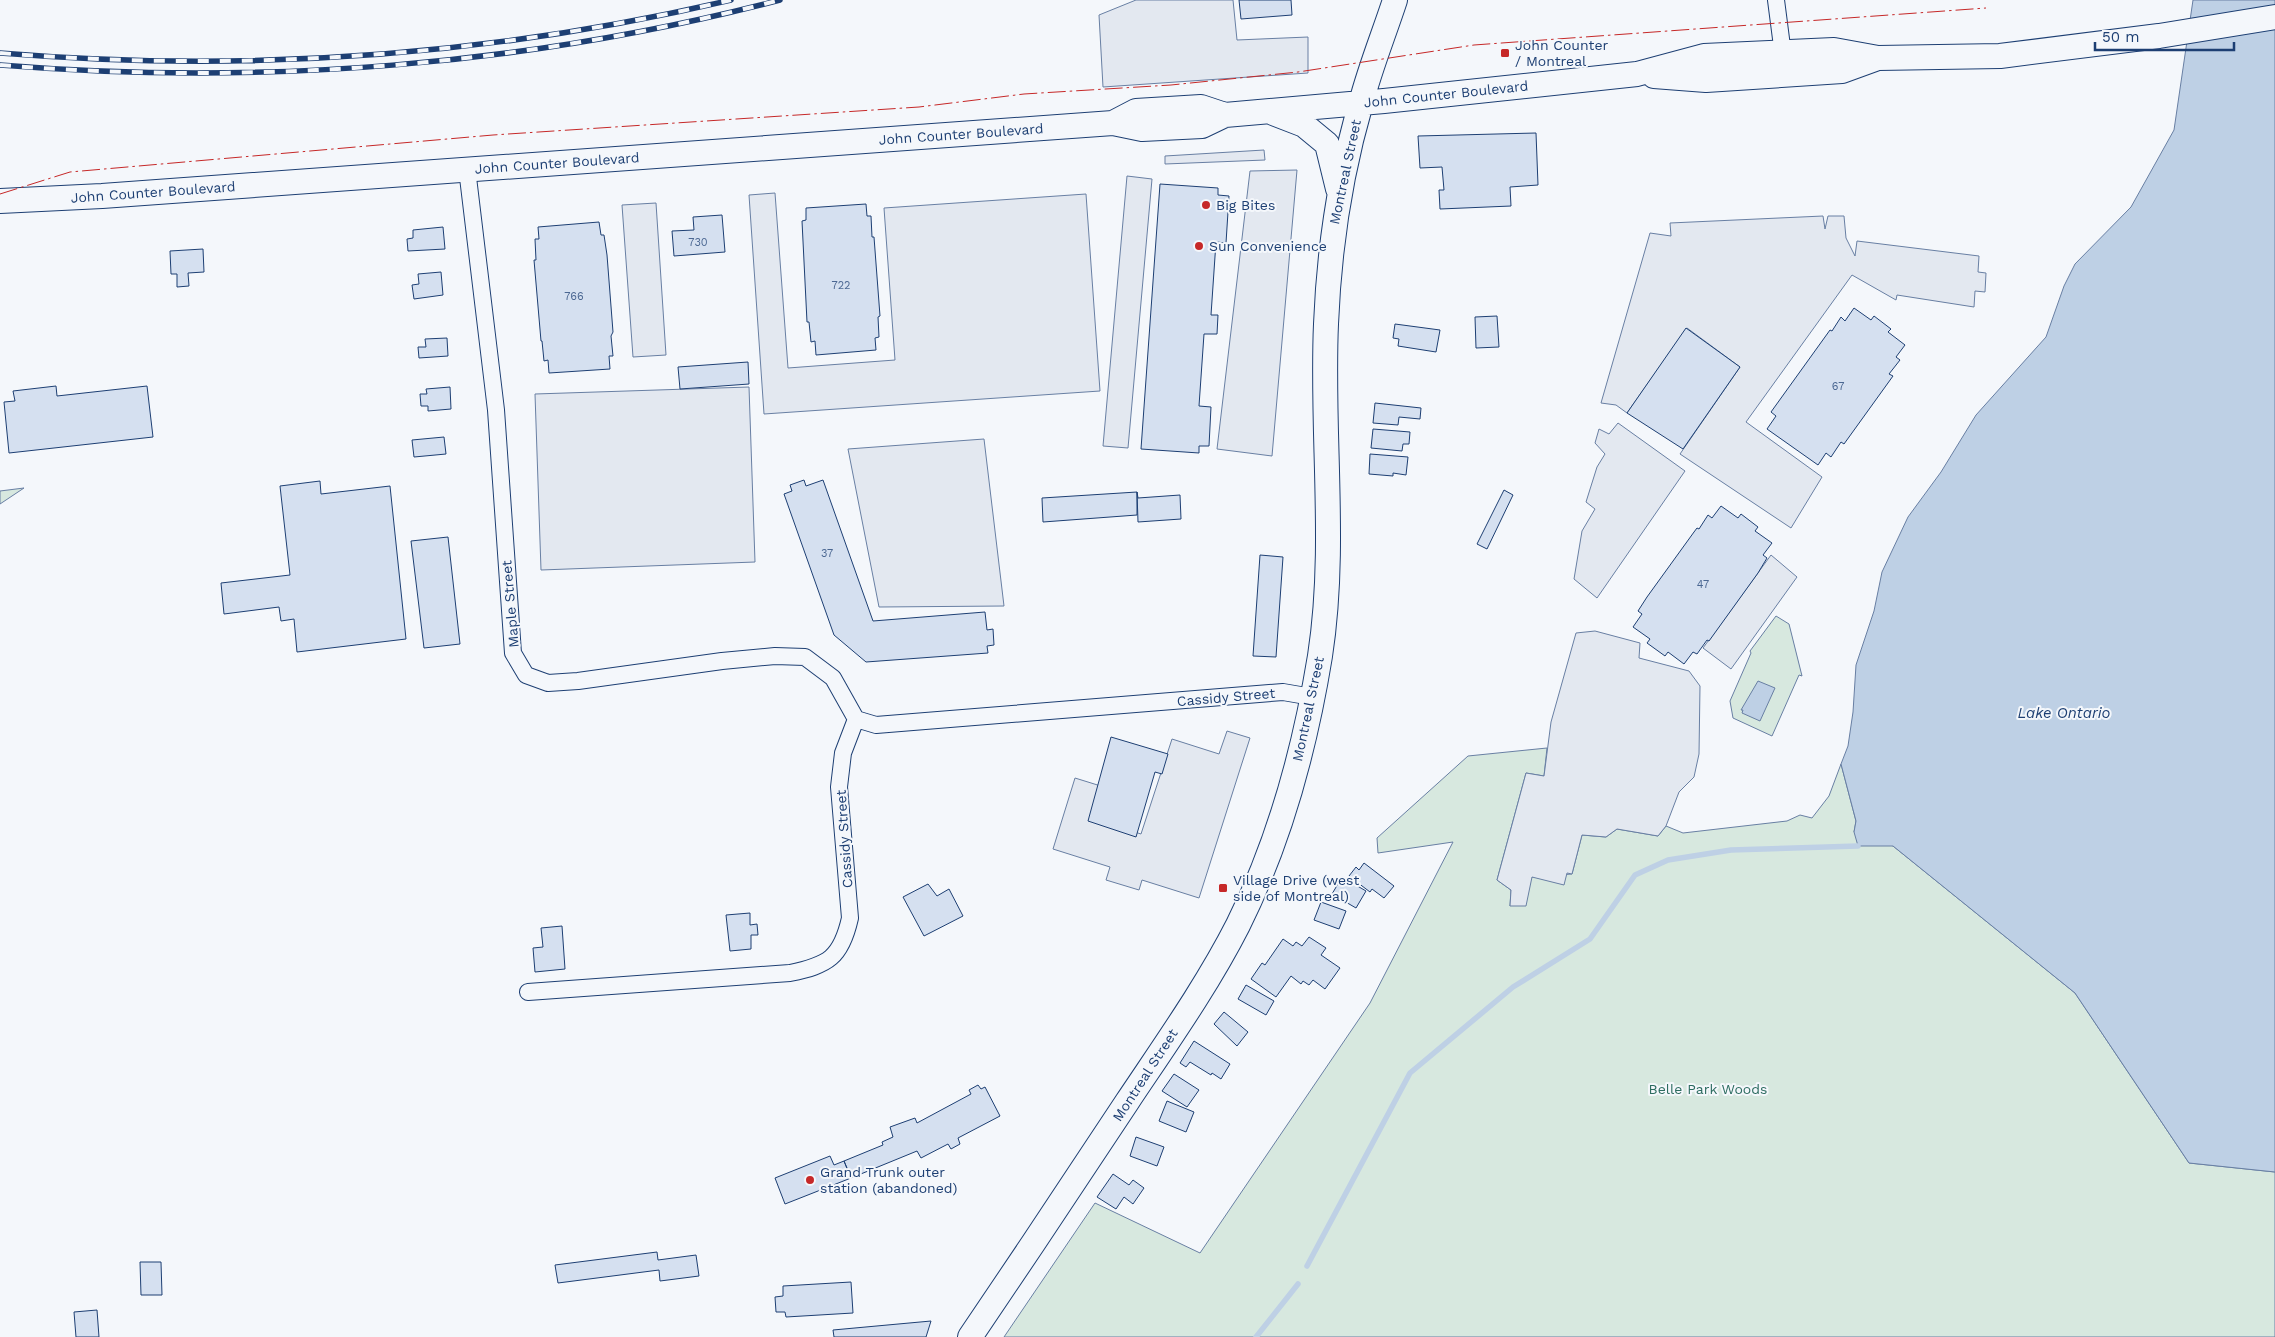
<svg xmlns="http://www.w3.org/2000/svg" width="2275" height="1337" font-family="'Work Sans',sans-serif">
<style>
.green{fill:#d7e8df;stroke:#687fa3}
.parking{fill:#e3e8f0;stroke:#687fa3}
.water{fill:#bed0e5;stroke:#687fa3}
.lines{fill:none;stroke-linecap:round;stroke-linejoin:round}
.stream{stroke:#bed0e5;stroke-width:5.5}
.building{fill:#d5e0f0;stroke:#1d3f73}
.minor-casing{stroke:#1d3f73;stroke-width:18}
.secondary-casing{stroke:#1d3f73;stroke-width:26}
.minor{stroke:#f4f7fb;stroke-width:16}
.secondary{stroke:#f4f7fb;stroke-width:24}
.rail-casing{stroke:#1d3f73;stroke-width:5.5}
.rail{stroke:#f4f7fb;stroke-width:4;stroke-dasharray:11;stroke-linecap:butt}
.power{stroke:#c62828;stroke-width:1;stroke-dasharray:18 4 2.5 4;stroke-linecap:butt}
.poi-dot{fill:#c62828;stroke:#f4f7fb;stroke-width:2}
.labels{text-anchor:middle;stroke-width:4;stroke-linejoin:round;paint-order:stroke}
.number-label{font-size:11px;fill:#4b6792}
.poi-label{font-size:14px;fill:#1d3f73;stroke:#f4f7fb;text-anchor:start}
.street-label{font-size:14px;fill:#1d3f73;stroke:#f4f7fb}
.park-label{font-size:14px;fill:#2c6c60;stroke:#f4f7fb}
.water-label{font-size:15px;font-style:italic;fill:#1d3f73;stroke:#f4f7fb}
</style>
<rect width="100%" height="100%" fill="#f4f7fb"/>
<!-- green -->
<path class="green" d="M24,488L0,504V491Z
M1776,616L1789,624L1802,676L1799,675L1772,736L1733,718L1730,701L1751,653L1750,651Z
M1547,748L1544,776L1526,773L1497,880L1511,890L1510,906L1532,877L1572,874L1582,835L1606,837L1617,829L1658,836L1666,826L1683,833L1787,821L1800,815L1812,818L1829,796L1841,764L1856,821L1854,832L1893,846L2075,993L2189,1163L2275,1172V1337H1004L1095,1203L1200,1253L1370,1003L1453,842L1378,853L1377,838L1468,756Z"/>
<!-- parking -->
<path class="parking" d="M1136,0H1233L1237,40L1308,37V73L1103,87L1099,15Z
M1264,150L1265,160L1165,164V156Z
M1297,170L1272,456L1217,449L1250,171Z
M1127,176L1152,179L1128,448L1103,446Z
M775,193L788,368L895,360L884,208L1086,194L1100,391L764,414L749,195Z
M656,203L666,355L633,357L622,205Z
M1823,216L1825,229L1828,216H1844L1846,238L1855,256L1857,241L1979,256L1978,272L1986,273L1985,292L1975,291L1974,307L1897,295L1896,300L1852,275L1746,422L1822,477L1791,528L1680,454L1740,367L1687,328L1627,413L1616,405L1601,403L1650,233L1671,236L1670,223Z
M749,387L755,562L541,570L535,394Z
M1618,423L1685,471L1597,598L1574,579L1582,531L1595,509L1586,502L1597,467L1605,454L1595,443L1599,429L1609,434Z
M984,439L1004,606L879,607L848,449Z
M1771,555L1797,577L1731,669L1703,648Z
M1595,631L1640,643L1639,658L1689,671L1700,686L1699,754L1694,777L1679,792L1666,826L1658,836L1617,829L1606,837L1582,835L1572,874L1567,873L1564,885L1532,877L1526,906H1510L1511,890L1497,880L1526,773L1544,776L1551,722L1576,633Z
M1227,731L1250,738L1199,898L1142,880L1139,890L1106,880L1110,867L1053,849L1075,778L1104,787L1094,819L1141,834L1172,739L1219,754Z"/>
<!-- water -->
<path class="water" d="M2193,0H2275V1172L2189,1163L2075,993L1893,846H1858L1854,832L1856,821L1841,764L1848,746L1853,712L1856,665L1874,611L1882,572L1908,517L1941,472L1976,415L2046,337L2064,286L2075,264L2131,207L2174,130Z
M1758,681L1775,688L1760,721L1742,713L1743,710H1741Z"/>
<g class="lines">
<!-- stream -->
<path class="stream" d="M1307,1266L1410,1073L1513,987L1590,939L1635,875L1668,860L1731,850L1858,846
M1256,1337L1298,1284"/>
</g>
<!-- building -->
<path class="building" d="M1239,0H1291L1292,15L1241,19Z
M1536,133L1538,185L1510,187L1511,206L1440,209L1439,190H1444L1442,167L1420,168L1418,136Z
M1160,184L1218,188V195L1229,196L1226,243L1216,242L1211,315H1218L1217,334H1204L1199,406L1211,407L1209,446H1199V453L1141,449Z
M866,204L867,216H871L872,237H874L880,316L878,317L879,337L875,338L876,350L816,355L815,341L811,342L809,322H807L802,221L806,220V208Z
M722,215L725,252L674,256L672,231L694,230L693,217Z
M599,222L601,235H604L607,255L613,332L611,336L613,356H609L610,369L549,373L548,360L544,361L542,341H541L534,260H536L535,239H539L538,227Z
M443,227L445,249L408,251L407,239L413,238V230Z
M203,249L204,272L188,273L189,286L177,287V274H171L170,251Z
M441,272L443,295L414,299L412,285L419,284L418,274Z
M1854,308L1871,320L1874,316L1891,329L1888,332L1905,345L1896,357L1900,360L1889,374L1893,376L1844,444L1841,442L1831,457L1826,453L1818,465L1767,429L1776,416L1771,412L1830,330L1832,331L1841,317L1845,321Z
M1497,316L1499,347L1476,348L1475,317Z
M1395,324L1440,330L1436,352L1398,346L1399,339L1393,338Z
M1686,328L1740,367L1683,449L1627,413Z
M447,338L448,356L419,358L418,347H426L425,339Z
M748,362L749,384L680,389L678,367Z
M56,386L57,396L147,386L153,437L9,453L4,402L15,401L13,391Z
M450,387L451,409L428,411V406H421L420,394H427L426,389Z
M1375,403L1421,408L1420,419L1399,417L1398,425L1373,423Z
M1373,429L1410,432L1409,444H1403L1402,451L1371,448Z
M444,437L446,454L414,457L412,440Z
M1370,454L1408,457L1406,475L1393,473V476L1369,474Z
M804,480L806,486L823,480L873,621L985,612L987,630L993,629L994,645L987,646L988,653L866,662L834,635L784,494L792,491L790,485Z
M320,481L321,494L390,486L406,639L297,652L294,619L281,621L279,607L224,614L221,583L290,575L280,486Z
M1504,490L1513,495L1487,549L1477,544Z
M1137,492V515L1043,522L1042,498Z
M1137,492L1138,498L1180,495L1181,519L1138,522Z
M1721,506L1738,518L1741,514L1758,527L1755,531L1772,543L1763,555L1767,558L1758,573L1709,641L1707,640L1697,654L1693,652L1684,664L1668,652L1665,656L1647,643L1650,639L1633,627L1642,614L1638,611L1647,597L1694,532L1697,528L1699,529L1708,515L1712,518Z
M448,537L460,644L424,648L411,541Z
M1260,555L1283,557L1276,657L1253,656Z
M1111,737L1168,754L1162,774L1155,772L1136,837L1088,821Z
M1364,863L1394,886L1384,898L1372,889L1370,892L1349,876L1356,867L1359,870Z
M1342,877L1366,891L1356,908L1332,894Z
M928,884L937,896L949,889L963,916L924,936L903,897Z
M1321,902L1346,911L1339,929L1314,920Z
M750,913V925L757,924L758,935H751V949L730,951L726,915Z
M562,926L565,969L535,972L533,948L543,947L541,928Z
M1309,937L1326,948L1321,955L1340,968L1325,989L1313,980L1309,985L1303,981L1301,984L1291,976L1276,997L1251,979L1262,963L1265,965L1283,939L1293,946L1296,942L1302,946Z
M1246,985L1274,1001L1266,1015L1238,999Z
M1224,1012L1248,1032L1237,1046L1214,1024Z
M1194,1041L1230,1064L1221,1079L1212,1073L1211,1075L1190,1062L1186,1067L1180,1063Z
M1174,1074L1199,1090L1187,1107L1162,1091Z
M978,1085L981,1089L985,1087L1000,1116L958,1138L960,1144L951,1149L948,1144L921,1158L917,1151L851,1178L844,1161L883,1145L882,1142L893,1137L890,1127L915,1118L917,1123L971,1094L969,1090Z
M1167,1101L1194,1112L1186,1132L1159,1121Z
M1136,1137L1164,1147L1157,1166L1130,1156Z
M830,1156L834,1165L844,1161L851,1178L785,1204L775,1178Z
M1113,1174L1129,1185L1133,1180L1144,1188L1133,1204L1124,1197L1116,1209L1097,1197Z
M657,1252L658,1260L696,1255L699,1276L660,1281L659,1270L558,1283L555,1265Z
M140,1262H161L162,1295H141Z
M851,1282L853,1313L786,1317L785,1312H776L775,1297L783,1296V1286Z
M97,1310L99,1337H76L74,1312Z
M931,1321L926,1337H834L833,1330Z"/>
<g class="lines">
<!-- minor casing -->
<g class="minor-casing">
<path id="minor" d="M1776,0L1784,62
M467,169L496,410L513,653L526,675L548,683L578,681L722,661L775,656L805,657L833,678L856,719
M528,992L790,973C828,965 841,958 850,918L839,787L843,753L856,719L876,725L1283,692L1312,697"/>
</g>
<!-- secondary casing -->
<g class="secondary-casing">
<path id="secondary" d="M1654,76L1706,80L1842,71L1875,59
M1273,113L1304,125L1327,144L1338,189
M1113,123L1136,111L1201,107L1225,115
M0,201L102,196L1113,123L1142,129L1202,126L1225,115L1384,101L1637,74L1704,56L1834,50L1878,58L2000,56L2159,36L2275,17
M970,1337C1023,1259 1075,1181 1127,1102C1165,1045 1207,986 1238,925C1280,841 1305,748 1320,656C1337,546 1321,434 1326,324C1329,249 1340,175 1361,103C1370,68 1384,34 1395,0"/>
</g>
<!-- minor -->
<use href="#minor" class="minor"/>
<!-- secondary -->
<use href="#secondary" class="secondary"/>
<!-- rail casing -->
<g class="rail-casing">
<path id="rail" d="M0,53C245,73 492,56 731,0
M0,65C261,86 526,66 780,0"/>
</g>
<!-- rail -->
<use href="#rail" class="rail"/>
<!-- power -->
<path class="power" d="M0,194L70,172L493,135L919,107L1024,94L1171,85L1298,72L1474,45L1986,8"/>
</g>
<!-- markers -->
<g class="poi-dot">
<rect x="1500" y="48" width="10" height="10" rx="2.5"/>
<circle cx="1206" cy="205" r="5"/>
<circle cx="1199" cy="246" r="5"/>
<rect x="1218" y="883" width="10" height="10" rx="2.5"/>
<circle cx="810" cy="1180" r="5"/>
</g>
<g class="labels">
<!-- number labels -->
<g class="number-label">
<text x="698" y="246">730</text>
<text x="841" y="289">722</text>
<text x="574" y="300">766</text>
<text x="1838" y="390">67</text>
<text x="827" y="557">37</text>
<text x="1703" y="588">47</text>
</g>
<!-- poi labels -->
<g class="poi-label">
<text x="1515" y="50">John Counter<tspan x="1515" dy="16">/ Montreal</tspan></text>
<text x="1216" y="210">Big Bites</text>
<text x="1209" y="251">Sun Convenience</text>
<text x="1233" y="885">Village Drive (west<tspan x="1233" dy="16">side of Montreal)</tspan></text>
<text x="820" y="1177">Grand Trunk outer<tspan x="820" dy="16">station (abandoned)</tspan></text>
</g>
<!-- street labels -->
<g class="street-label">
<text transform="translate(1446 94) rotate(-6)" y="5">John Counter Boulevard</text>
<text transform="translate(961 134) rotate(-4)" y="5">John Counter Boulevard</text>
<text transform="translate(557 163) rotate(-4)" y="5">John Counter Boulevard</text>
<text transform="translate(1345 172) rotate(-78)" y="5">Montreal Street</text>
<text transform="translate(153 192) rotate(-4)" y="5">John Counter Boulevard</text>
<text transform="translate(510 604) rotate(-95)" y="5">Maple Street</text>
<text transform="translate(1226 697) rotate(-5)" y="5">Cassidy Street</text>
<text transform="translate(1308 709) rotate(-78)" y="5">Montreal Street</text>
<text transform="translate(844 839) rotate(-94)" y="5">Cassidy Street</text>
<text transform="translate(1145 1075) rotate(-57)" y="5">Montreal Street</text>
</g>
<!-- park labels -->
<g class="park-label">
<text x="1708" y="1094">Belle Park Woods</text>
</g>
<!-- water labels -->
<g class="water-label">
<text x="2064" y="718">Lake Ontario</text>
</g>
</g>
<!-- scale -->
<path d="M2095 42v8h139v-8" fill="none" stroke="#1d3f73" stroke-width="2.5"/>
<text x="2102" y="42" font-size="15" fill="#1d3f73" stroke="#f4f7fb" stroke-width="4" paint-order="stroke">50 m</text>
</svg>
